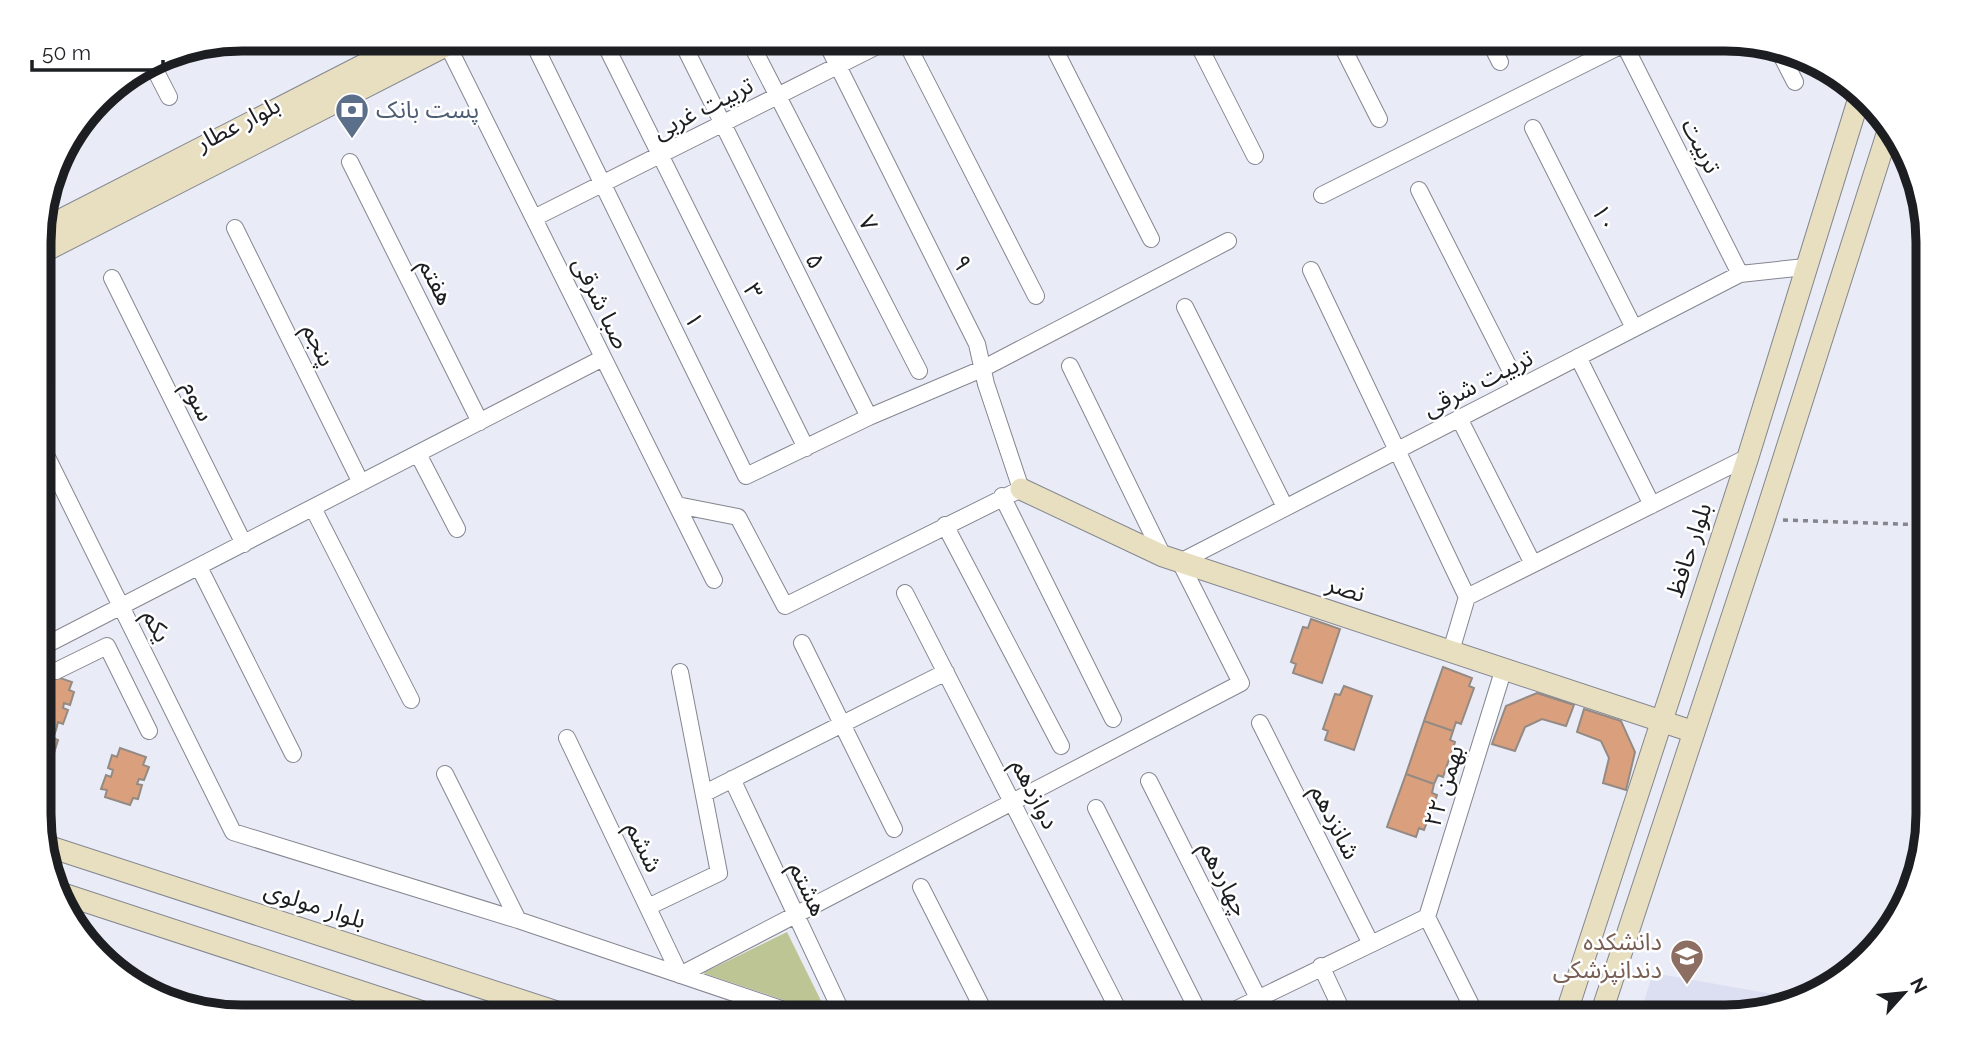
<svg xmlns="http://www.w3.org/2000/svg" width="1967" height="1056" font-family="Raleway,'Noto Sans Arabic',sans-serif">
<style>
.built{fill:#dcdff1}
.green{fill:#bcc593}
.building{fill:#daa07d;stroke:#948a84;stroke-width:2}
.lines{fill:none;stroke-linecap:round;stroke-linejoin:round}
.street-casing{stroke:#848690;stroke-width:18}
.secondary-casing{stroke:#848690;stroke-width:23}
.path{stroke:#84858d;stroke-width:3.5;stroke-dasharray:5 5;stroke-linecap:butt}
.street{stroke:#fff;stroke-width:16}
.secondary{stroke:#e7dfbf;stroke-width:21}
.labels{text-anchor:middle;stroke-width:5;stroke-linejoin:round;paint-order:stroke}
.street-label{font-size:24px;fill:#1d1e22;stroke:#fff}
.service-label{font-size:24px;fill:#4e5e75;stroke:#fff;text-anchor:start}
.education-label{font-size:24px;fill:#785e54;stroke:#fff;text-anchor:end}
.rim{fill:none;stroke:#1d1e22;stroke-width:9}
</style>
<rect width="100%" height="100%" fill="#e9ebf6"/>
<!-- built -->
<path class="built" d="M1653,973L1796,998L1738,1017H1639Z"/>
<!-- green -->
<path class="green" d="M787,932L828,1015L703,973Z"/>
<!-- building -->
<path class="building" d="M1311,619L1340,629L1322,683L1293,673L1296,664L1291,662L1303,627L1308,628Z
M1443,667L1472,678L1469,686L1474,688L1461,724L1456,722L1453,731L1424,721Z
M45,673L72,682L69,690L74,692L70,705L64,703L63,708L68,710L63,724L58,722L56,730L40,725V681L43,682Z
M1344,686L1372,696L1354,750L1325,740L1328,731L1323,729L1335,694L1340,695Z
M1537,693L1574,705L1566,726L1542,719L1525,727L1515,751L1492,744L1506,706Z
M1584,709L1621,721L1635,752L1626,790L1603,783L1609,758L1601,741L1577,732Z
M1424,721L1453,731L1450,740L1455,742L1443,777L1438,775L1434,784L1406,774Z
M40,725L56,730L53,738L58,740L54,753L48,752L47,757L52,758L47,772L42,771L40,777Z
M120,748L146,757L143,765L149,767L144,780L139,779L137,784L142,785L138,799L133,798L130,805L105,797L107,790L101,789L106,775L111,777L113,770L108,768L112,755L117,757Z
M1406,774L1434,784L1432,793L1437,795L1424,830L1419,828L1416,837L1387,827Z"/>
<g class="lines">
<!-- street casing -->
<g class="street-casing">
<path id="street" d="M444,38L714,580
M531,38L746,476L869,417L982,369L1228,241
M602,38L806,448
M680,38L869,417
M748,38L919,371
M904,38L1036,296
M1049,38L1151,239
M1195,38L1255,156
M1338,38L1379,119
M1488,38L1500,62
M1621,38L1740,274
M1779,51L1795,82
M151,62L169,97
M1533,128L1634,328
M350,162L480,422
M1419,190L1519,387
M1322,195L1624,44L1627,38
M534,218L893,38
M235,228L361,483
M1311,270L1467,597
M112,278L244,544
M1185,307L1285,507
M1578,357L1652,505
M1070,366L1163,556
M1459,418L1533,564
M39,441L233,832L518,920L805,1017
M418,454L457,529
M1002,496L1113,719
M677,505L738,517L785,606L1021,489L986,384L977,344L824,38
M313,508L411,700
M945,525L1061,746
M199,567L293,754
M905,593L1122,1017
M802,643L894,829
M40,645L44,646L603,358
M1451,651L1467,597L1748,457
M40,665L56,671L107,646L149,731
M1260,723L1370,942
M567,738L680,975L1241,683L1180,562L1740,274L1805,267
M445,774L518,920
M732,779L844,1017
M1149,781L1258,998
M705,793L946,672
M1096,808L1201,1017
M921,887L987,1017
M648,907L719,873L680,672
M71,914L82,936
M1427,917L1504,668
M1427,917L1477,1017
M1321,966L1345,1017
M1220,1017L1427,917"/>
</g>
<!-- secondary casing -->
<g class="secondary-casing">
<path id="secondary" d="M39,231L416,38
M39,254L461,38
M1021,489L1163,556L1694,732
M41,844L572,1017
M60,893L438,1017
M1565,1017L1748,457L1859,98
M1600,1017L1764,520L1890,125"/>
</g>
<!-- path -->
<path class="path" d="M1783,520L1928,525"/>
<!-- street -->
<use href="#street" class="street"/>
<!-- secondary -->
<use href="#secondary" class="secondary"/>
</g>
<!-- icons -->
<defs>
<g id="bank-pin" transform="scale(1.75)"><path d="M0 17L-7.5 6A9.5 9.5 0 1 1 7.5 6Z" fill="#5c6f8a" stroke="#fff"/><path d="M-6-4H6V4H-6ZM0-2.3a2.3 2.3 0 1 0 0 4.6a2.3 2.3 0 1 0 0-4.6Z" fill="#fff"/></g>
<g id="university-pin" transform="scale(1.75)"><path d="M0 17L-7.5 6A9.5 9.5 0 1 1 7.5 6Z" fill="#8d6e63" stroke="#fff"/><path d="M0-5L7-2L0 1L-7-2ZM-4 1L0 2.5L4 1V4Q0 6-4 4Z" fill="#fff"/></g>
</defs>
<g fill-rule="evenodd">
<use href="#bank-pin" x="352" y="110"/>
<use href="#university-pin" x="1687" y="956"/>
</g>
<g class="labels">
<!-- street labels -->
<g class="street-label">
<text transform="translate(703 108) rotate(-27)" y="8">تربیت غربی</text>
<text transform="translate(238 124) rotate(-27)" y="8">بلوار عطار</text>
<text transform="translate(1701 146) rotate(63)" y="8">تربیت</text>
<text transform="translate(1604 218) rotate(63)" y="8">۱۰</text>
<text transform="translate(868 223) rotate(63)" y="8">۷</text>
<text transform="translate(815 261) rotate(63)" y="8">۵</text>
<text transform="translate(962 263) rotate(64)" y="8">۹</text>
<text transform="translate(436 282) rotate(63)" y="8">هفتم</text>
<text transform="translate(753 291) rotate(63)" y="8">۳</text>
<text transform="translate(601 303) rotate(64)" y="8">صبا شرقی</text>
<text transform="translate(694 320) rotate(64)" y="8">۱</text>
<text transform="translate(319 345) rotate(64)" y="8">پنجم</text>
<text transform="translate(1478 383) rotate(-27)" y="8">تربیت شرقی</text>
<text transform="translate(198 401) rotate(64)" y="8">سوم</text>
<text transform="translate(1689 550) rotate(-72)" y="8">بلوار حافظ</text>
<text transform="translate(1346 589) rotate(18)" y="8">نصر</text>
<text transform="translate(157 626) rotate(64)" y="8">یکم</text>
<text transform="translate(1444 786) rotate(-73)" y="8">۲۲ بهمن</text>
<text transform="translate(1035 794) rotate(63)" y="8">دوازدهم</text>
<text transform="translate(1335 822) rotate(63)" y="8">شانزدهم</text>
<text transform="translate(644 847) rotate(64)" y="8">ششم</text>
<text transform="translate(1224 879) rotate(63)" y="8">چهاردهم</text>
<text transform="translate(808 889) rotate(65)" y="8">هشتم</text>
<text transform="translate(315 905) rotate(18)" y="8">بلوار مولوی</text>
</g>
<!-- service labels -->
<g class="service-label">
<text x="376" y="118">پست بانک</text>
</g>
<!-- education labels -->
<g class="education-label">
<text x="1662" y="950">دانشکده<tspan x="1662" dy="28">دندانپزشکی</tspan></text>
</g>
</g>
<!-- crop -->
<path d="M0 0H1967V1056H0ZM242 51H1725A191 191 0 0 1 1916 242V814A191 191 0 0 1 1725 1005H242A191 191 0 0 1 51 814V242A191 191 0 0 1 242 51Z" fill="#fff" fill-rule="evenodd"/>
<path class="rim" d="M242 51H1725A191 191 0 0 1 1916 242V814A191 191 0 0 1 1725 1005H242A191 191 0 0 1 51 814V242A191 191 0 0 1 242 51Z"/>
<!-- north arrow -->
<g transform="translate(1904 993) rotate(63)" stroke="#ffffff" stroke-width="5" paint-order="stroke">
<path d="M0-5L12 26L0 18L-12 26Z" fill="#1d1e22"/>
<text y="-10" font-size="19" font-weight="bold" text-anchor="middle" fill="#1d1e22">N</text>
</g>
<!-- scale -->
<path d="M32 60v10h131v-10" fill="none" stroke="#1d1e22" stroke-width="3.5"/>
<text x="42" y="60" font-size="21" fill="#1d1e22" stroke="#ffffff" stroke-width="5" paint-order="stroke">50 m</text>
</svg>
